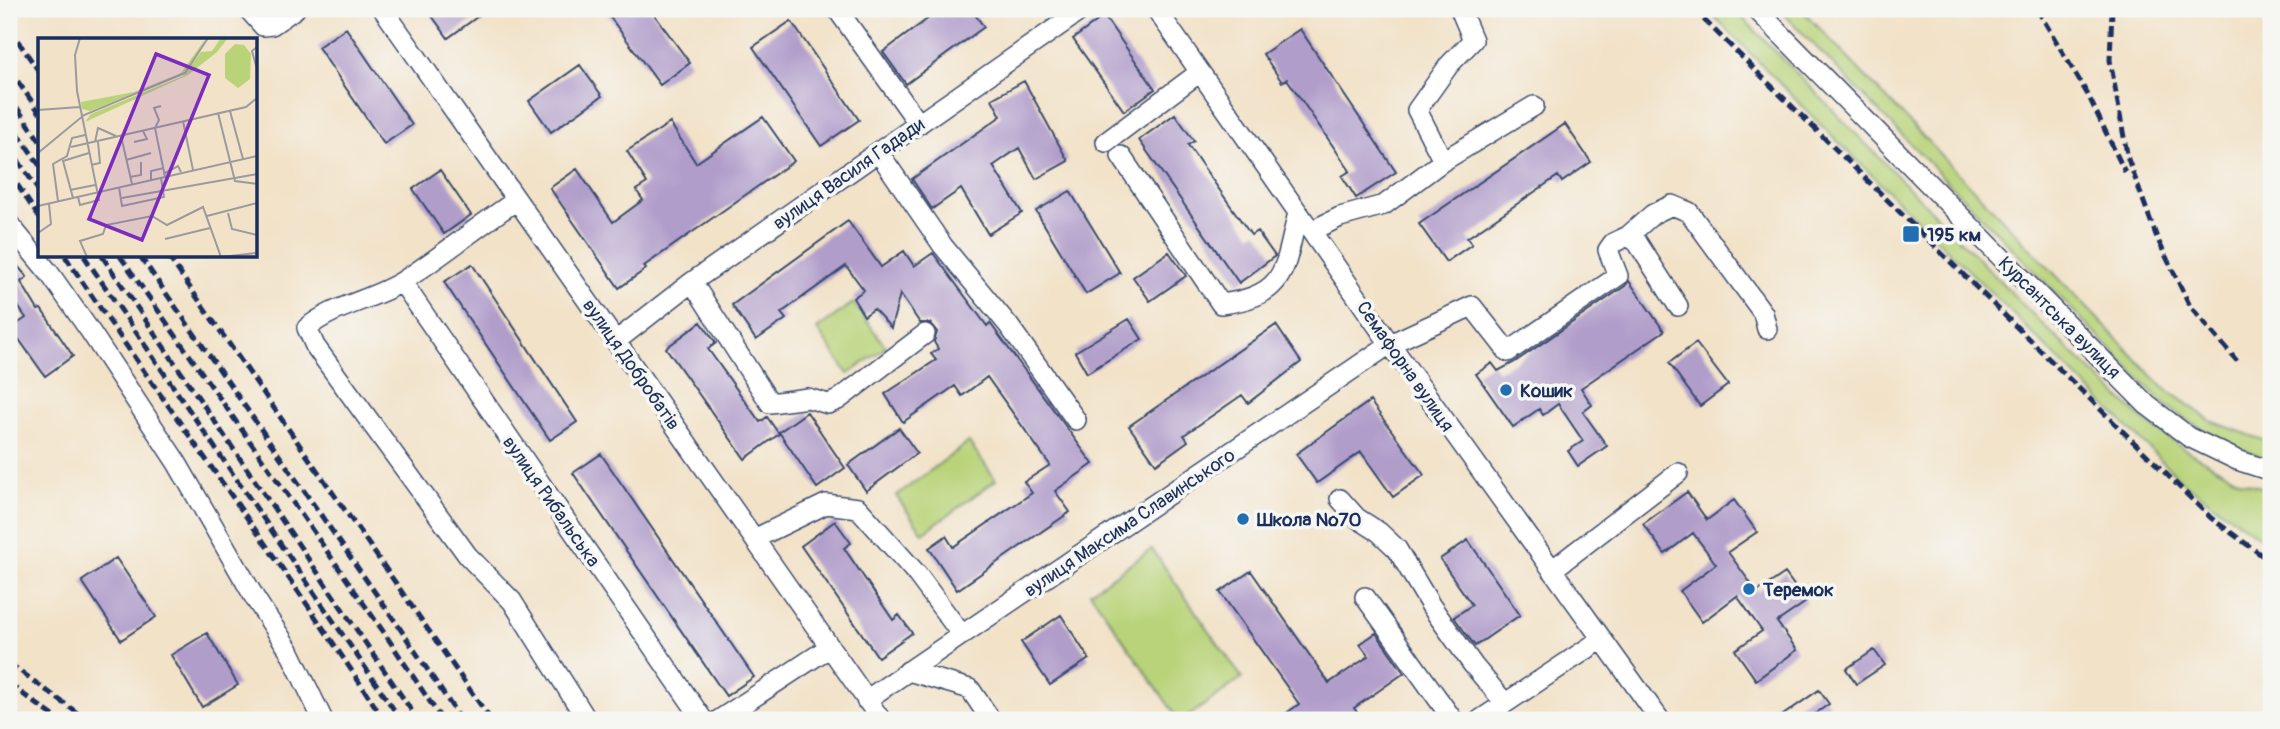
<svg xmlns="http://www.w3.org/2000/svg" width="2280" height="729" font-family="Pangolin,sans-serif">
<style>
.green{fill:#b8d378;stroke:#6a816b;stroke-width:2}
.building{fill:#b09dca}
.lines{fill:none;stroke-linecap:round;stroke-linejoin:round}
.minor-casing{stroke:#3b4a6e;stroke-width:22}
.minor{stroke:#fff;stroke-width:19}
.rail{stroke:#1b2f5e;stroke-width:5;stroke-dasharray:10 5;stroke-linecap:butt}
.poi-dot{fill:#1f6fb2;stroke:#f6f6f2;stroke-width:2.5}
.labels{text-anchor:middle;stroke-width:7;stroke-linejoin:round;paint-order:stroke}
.street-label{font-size:19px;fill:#1b2f5e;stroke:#f6f6f2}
.poi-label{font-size:19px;font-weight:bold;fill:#1b2f5e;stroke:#f6f6f2;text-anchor:start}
.inset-road{fill:none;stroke:#9c9a9e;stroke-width:2}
.view{fill:#7b2cbf;fill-opacity:0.15;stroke:#7b2cbf;stroke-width:3.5}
.inset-edge{fill:none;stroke:#1b2f5e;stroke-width:3.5}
</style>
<rect width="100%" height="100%" fill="#f6f6f2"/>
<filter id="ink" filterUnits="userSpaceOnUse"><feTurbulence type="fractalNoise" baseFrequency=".0143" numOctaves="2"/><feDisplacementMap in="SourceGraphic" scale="14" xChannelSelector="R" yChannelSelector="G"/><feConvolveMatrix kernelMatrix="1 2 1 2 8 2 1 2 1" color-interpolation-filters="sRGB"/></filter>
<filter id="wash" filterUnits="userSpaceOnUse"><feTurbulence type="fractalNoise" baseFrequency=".00686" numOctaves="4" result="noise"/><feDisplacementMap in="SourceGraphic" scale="28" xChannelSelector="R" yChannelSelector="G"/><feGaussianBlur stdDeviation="1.57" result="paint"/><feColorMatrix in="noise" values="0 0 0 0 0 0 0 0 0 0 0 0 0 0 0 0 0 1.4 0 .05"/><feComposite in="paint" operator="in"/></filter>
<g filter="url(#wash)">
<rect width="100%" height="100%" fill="#f2e2c8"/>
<!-- green -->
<path class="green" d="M1707,9H1734L2040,322L2144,421L2192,454L2241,481L2271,490V545L2183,482L1808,112Z
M1779,9H1801L2163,387L2211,421L2271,443V460C2232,448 2198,428 2165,405Z
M853,303L886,347L848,374L817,329Z
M969,442L996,480L923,533L896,496Z
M1152,549L1242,678L1183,720H1179L1090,592Z"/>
<g id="blocks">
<!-- building -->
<path class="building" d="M427,9H488L448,38Z
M604,9H650L690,63L660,85Z
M941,9H971L984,27L906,84L883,52Z
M1104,16L1155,89L1124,111L1073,39Z
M791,21L859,120L821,146L753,47Z
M346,28L412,125L384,144L318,47Z
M1300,29L1396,172L1356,198L1342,176L1350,171L1287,79L1282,82L1263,54Z
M580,65L602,96L551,132L529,101Z
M1024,81L1068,161L1036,179L1019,148L993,166L1022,213L988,234L961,189L932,209L912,179L1001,116L992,99Z
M1175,114L1194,141L1188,145L1251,235L1257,231L1275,256L1239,283L1139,140Z
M763,117L794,161L644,266L646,269L619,288L550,188L577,169L613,222L643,200L636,190L647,183L627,151L670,123L696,163Z
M1565,124L1591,162L1562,182L1558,176L1467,238L1472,244L1446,262L1419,224Z
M440,170L471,215L444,234L413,189Z
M1070,191L1120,273L1086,294L1036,211Z
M848,221L881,267L904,251L914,266L933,253L987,326L990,323L1093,464L1055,491L1070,512L957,590L929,548L946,536L953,547L1032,493L1024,482L1050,465L987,377L962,396L955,386L903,422L885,394L936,360L931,354L938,349L934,342L937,332L930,323H920L900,294L891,328L874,309L864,316L853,298L864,290L846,266L781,313L786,319L756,340L732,305Z
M1169,252L1186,276L1150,301L1133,277Z
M9,256L27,277L21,282L38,310L41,309L73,356L45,376L11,328L26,318L9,293Z
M472,264L577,422L550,440L444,282Z
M1629,281L1664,331L1581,388L1592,405L1583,412L1607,446L1578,466L1568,451L1583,441L1558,404L1543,415L1539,409L1513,427L1476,374L1492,363L1498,371L1515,362L1625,286Z
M1129,319L1142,339L1087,373L1075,352Z
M701,322L716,343L708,349L760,422L767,417L779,434L745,459L666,348Z
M1276,325L1301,362L1248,403L1242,395L1184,435L1188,441L1156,464L1129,426Z
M1696,343L1728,385L1700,406L1669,363Z
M1370,401L1424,475L1393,497L1361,452L1317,483L1296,454Z
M807,412L845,468L817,488L779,432Z
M899,428L917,453L866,491L848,465Z
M601,454L754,677L726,696L573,473Z
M1687,492L1707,520L1734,500L1757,532L1728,552L1757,592L1785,573L1806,602L1777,622L1797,650L1756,680L1735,650L1762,631L1737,596L1702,622L1680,591L1716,564L1693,533L1665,554L1643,524Z
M835,521L851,543L844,548L893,620L899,615L912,633L878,657L801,546Z
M1468,540L1520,615L1475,646L1454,617L1472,605L1440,559Z
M116,558L156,617L121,640L82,581Z
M1251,571L1329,683L1369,656L1360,644L1376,633L1404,673L1354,708L1358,714L1349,720H1277L1299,704L1220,592Z
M1061,615L1089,659L1050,685L1021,642Z
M207,633L238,685L202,707L171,655Z
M1874,650L1885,665L1856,684L1846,669Z
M1819,690L1829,704L1806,720H1776Z"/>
</g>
</g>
<g filter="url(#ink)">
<use href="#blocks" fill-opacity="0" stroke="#3b4a6e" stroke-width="2"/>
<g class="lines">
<!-- minor casing -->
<g class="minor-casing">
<path id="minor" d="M248,9L263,26L272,25L295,9
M383,9L881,720
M837,9L919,124
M1156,9L1390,344L1660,720
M1756,9L2147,405L2189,437L2237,460L2271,471
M1106,142L1200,72
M879,153L943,246L1009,326L1076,420
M1121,156L1221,304C1288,296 1284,268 1298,213
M1443,161L1417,110L1449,65L1473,40L1460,9
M517,200C478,226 442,256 403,281C373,300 334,305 307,328L315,346L468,556L512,601L587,720
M9,224L50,274L90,331L177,463L256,600L289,650L323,720
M1311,231L1340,217L1384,205L1443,161L1534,106
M1628,236L1653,214L1672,205L1689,212L1763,313L1767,329
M402,282L703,720
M692,282L770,403L808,398L828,404L838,400L925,334
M616,341L692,282L1083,9
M1340,499L1357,518L1379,532L1397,549L1431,606L1473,665L1505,703
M754,539L826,504L858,508L916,573L962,635
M1552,570L1678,473
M1365,597L1453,720
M908,671L970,689L991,720
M866,700L1390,344L1472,306L1508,352L1618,276L1608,250L1613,243L1628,236L1637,242L1678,306
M719,720L830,647
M1480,720L1602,639"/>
</g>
<!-- minor -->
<use href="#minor" class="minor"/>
<!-- rail -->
<path class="rail" d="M1693,9L2211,518L2271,562
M1891,9L1893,11
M2037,9L2088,95L2125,172
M2112,9L2110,60L2128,159L2157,238L2190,306L2237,361
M9,28L40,73
M9,69L40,113
M9,96L40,141
M9,120L40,166
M9,147L40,193
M9,172L40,219
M65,256C169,411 282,562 384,720
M84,256L401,720
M102,256L418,720
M120,256L385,634L442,720
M140,256L397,624L461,720
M168,256L491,720
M9,663L87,720
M9,684L59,720
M9,709L23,720"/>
</g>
</g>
<!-- markers -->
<g class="poi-dot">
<rect x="1902" y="225" width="18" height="18" rx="3.5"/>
<circle cx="1506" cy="390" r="7"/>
<circle cx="1243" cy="519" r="7"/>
<circle cx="1749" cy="589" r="7"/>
</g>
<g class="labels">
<!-- street labels -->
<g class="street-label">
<text transform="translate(848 173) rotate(-35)" y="7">вулиця Василя Гадади</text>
<text transform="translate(2060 317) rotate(45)" y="7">Курсантська вулиця</text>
<text transform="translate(632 364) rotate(55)" y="7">вулиця Добробатів</text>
<text transform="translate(1406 366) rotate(55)" y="7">Семафорна вулиця</text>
<text transform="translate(552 501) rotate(55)" y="7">вулиця Рибальська</text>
<text transform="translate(1129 522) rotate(-34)" y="7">вулиця Максима Славинського</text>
</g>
<!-- poi labels -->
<g class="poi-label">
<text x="1927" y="241">195 км</text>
<text x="1520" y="397">Кошик</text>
<text x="1257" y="526">Школа №70</text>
<text x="1763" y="596">Теремок</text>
</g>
</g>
<!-- overview -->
<g transform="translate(38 38)">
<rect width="219" height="219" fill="#f2e2c8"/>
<path d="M168,0L153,28L144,36L52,73L44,71L43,64L96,54L143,35ZM183,0H190L179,14L150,37L47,84L53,76L145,38L163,14L174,13ZM197,6L206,7L213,16L212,41L200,50L187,40V16Z" fill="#b8d378"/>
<path class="inset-road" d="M219,9L214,13L219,31M0,72L42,69M192,73L205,121M180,75L197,143L219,146M145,83L155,132M117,90L127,139M117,90L121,82L116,70L123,68M83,98L94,146M57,104L60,90L78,98M96,104L109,101L105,93M33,109L208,69L219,60M0,115L46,77L147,35L170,0M88,122L113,115M53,127L62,125L60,104M127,135L140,128L143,134M92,139L103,137V124M113,142V133L126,130M81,149L84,168L126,159L123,140M32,152L57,147M40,159L42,167L61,162L39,53L37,17L42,0M35,160L25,123L51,115M84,160L219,136M20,163L15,126L29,118L34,100L47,97M0,168L219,118M190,175L194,191L219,197M169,178L219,165M0,195L13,186L11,166M127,201L172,190M49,219L42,203L65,196L68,187L114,178L129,187L165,169L183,219M183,219L219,215"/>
<path class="view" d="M118,16L171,37L104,202L51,181Z"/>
<rect width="219" height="219" class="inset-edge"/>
</g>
<!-- margin -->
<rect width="2280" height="729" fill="none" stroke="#f6f6f2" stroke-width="35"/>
</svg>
